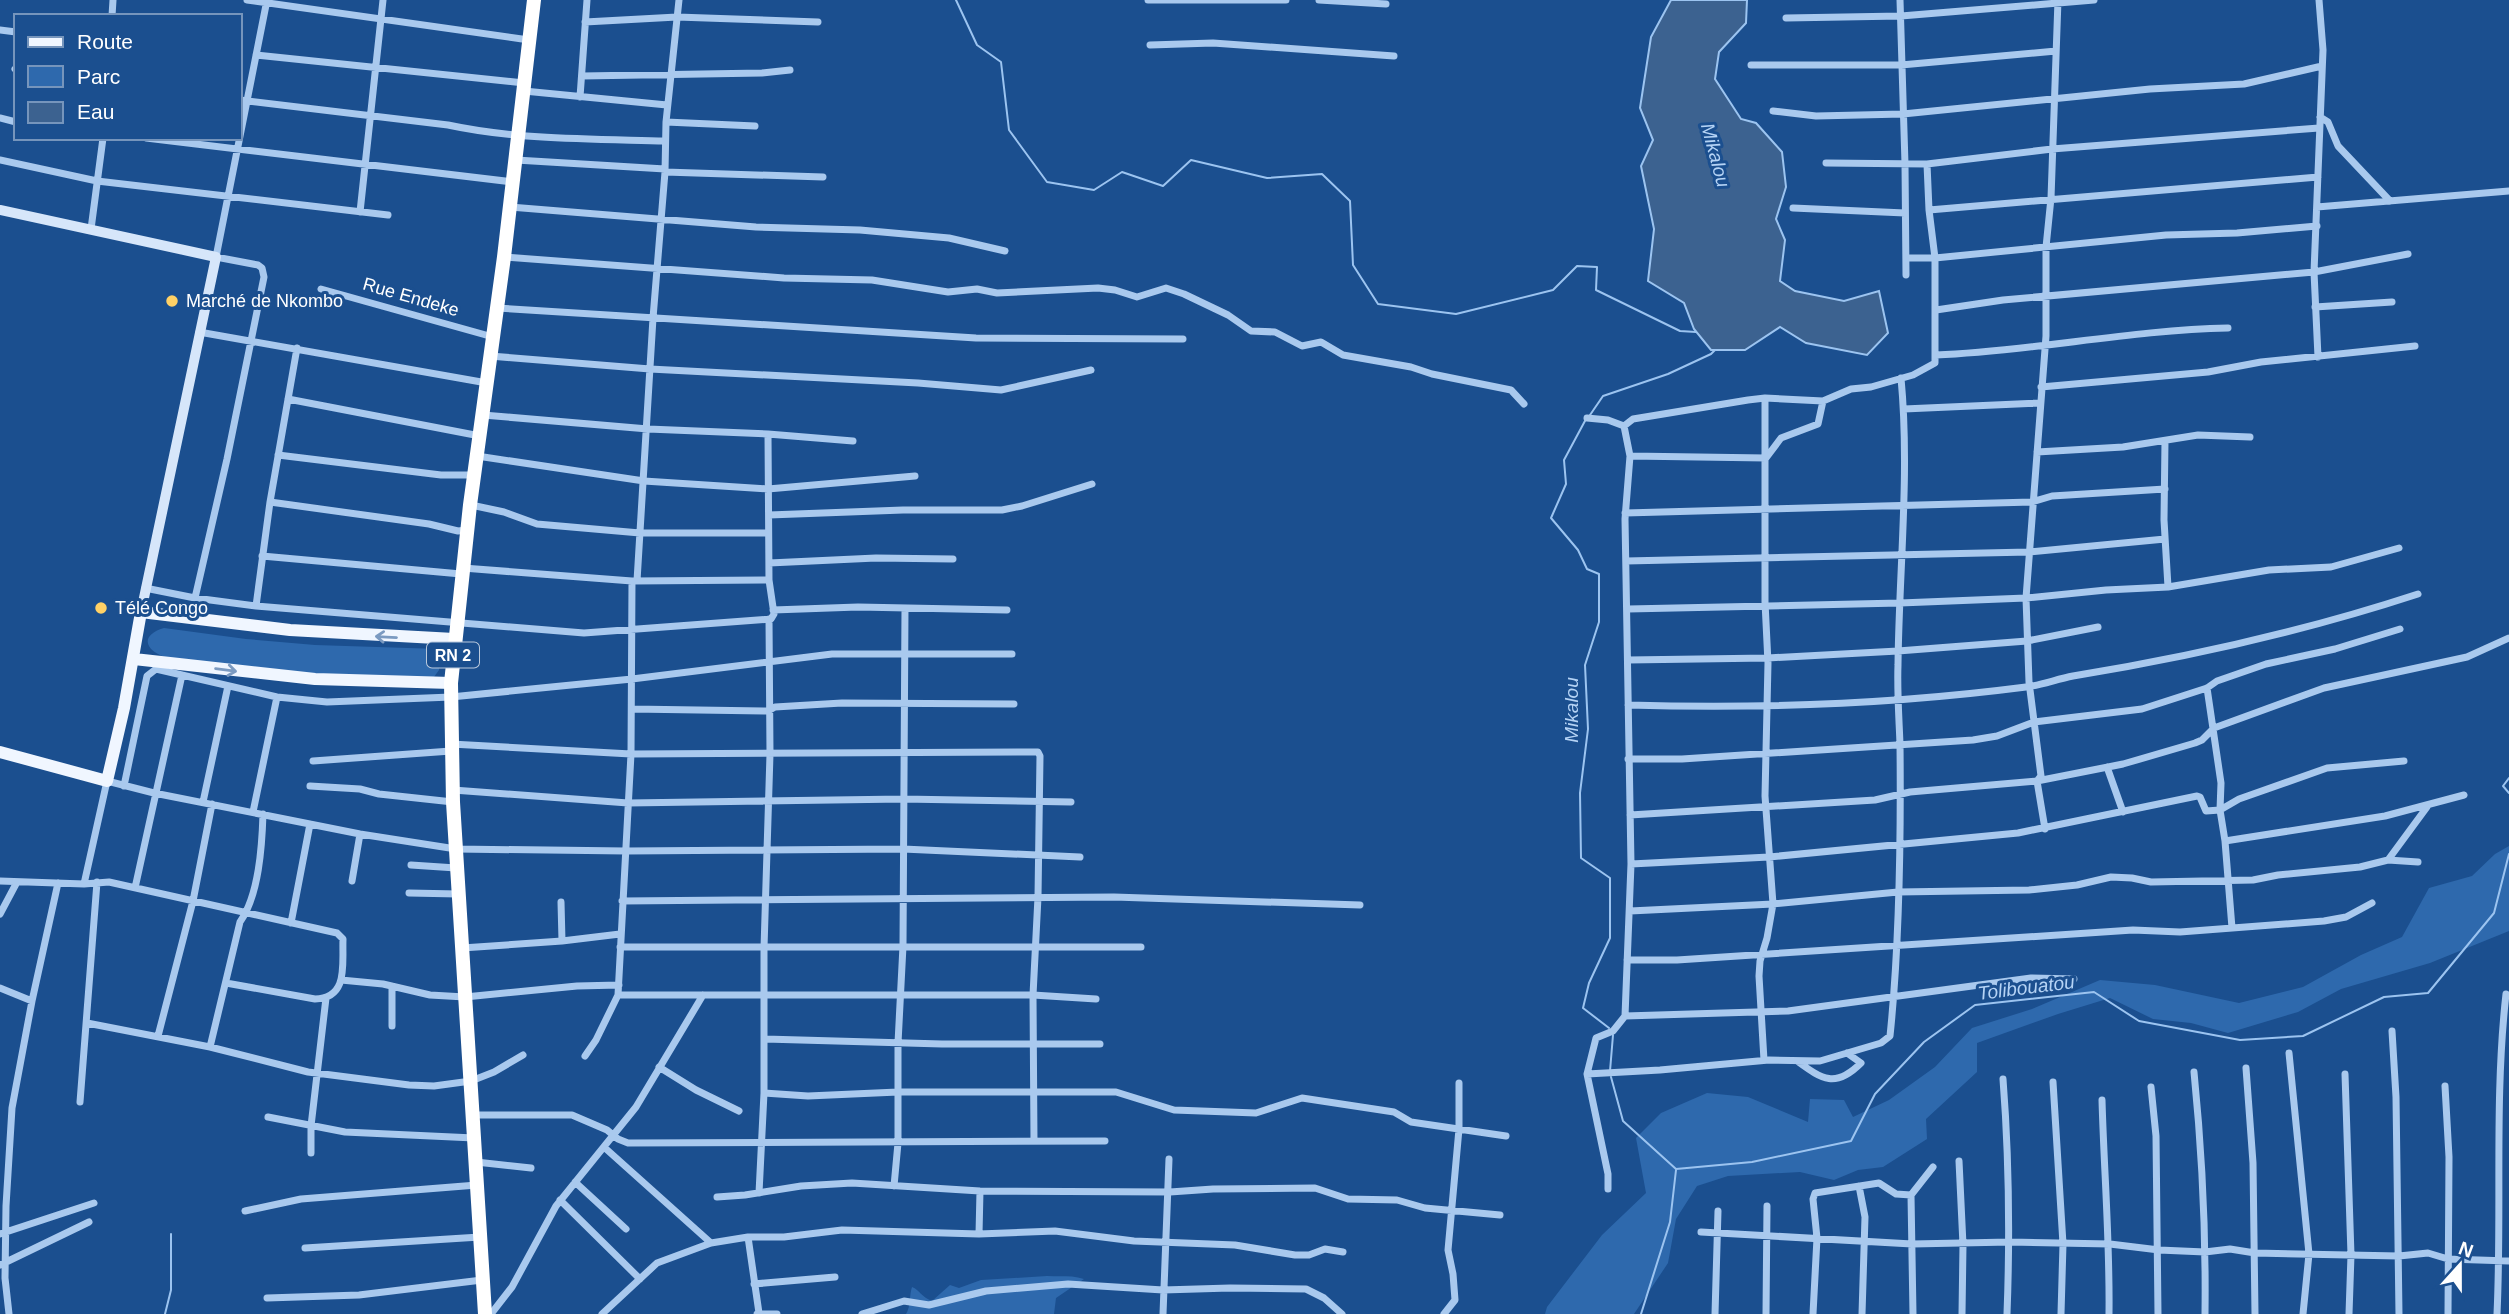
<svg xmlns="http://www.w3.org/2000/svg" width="2509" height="1314" font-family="Helvetica,sans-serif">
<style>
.green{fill:#2e69ad}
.water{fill:#3c6290;stroke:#9cc4f0;stroke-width:2}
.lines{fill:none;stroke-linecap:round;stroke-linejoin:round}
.stream{stroke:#9cc4f0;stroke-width:2}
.street{stroke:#a9c9ee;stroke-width:7}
.secondary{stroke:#d6e6fa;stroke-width:10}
.primary{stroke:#f0f6ff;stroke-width:12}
.highway{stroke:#fff;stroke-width:14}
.oneway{stroke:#7b9ac1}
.poi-dot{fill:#ffd166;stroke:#1b4f8f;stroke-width:2.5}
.labels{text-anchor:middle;stroke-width:6;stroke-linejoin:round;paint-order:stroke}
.shield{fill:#1b4f8f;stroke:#bbcadd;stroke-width:2}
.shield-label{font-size:16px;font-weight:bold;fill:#fff}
.street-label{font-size:18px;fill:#fff;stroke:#1b4f8f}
.poi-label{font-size:18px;fill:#fff;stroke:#1b4f8f;text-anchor:start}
.water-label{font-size:19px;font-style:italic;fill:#b5d3f5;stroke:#1b4f8f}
</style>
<rect width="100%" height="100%" fill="#1b4f8f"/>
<!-- green -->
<path class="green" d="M164,628L246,639L315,645L439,649V670L434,677L319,674L169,658C147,653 137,636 164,628Z
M2509,846V931L2430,963L2341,989L2298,1012L2228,1033L2191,1023L2153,1019L2110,998L2058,1014L1977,1043V1072L1926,1119L1927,1139L1883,1167L1858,1170L1834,1180L1800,1172L1728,1176L1697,1186L1676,1219L1668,1263L1634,1314H1545L1547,1307L1602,1235L1646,1193L1636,1138L1661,1113L1707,1093L1748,1097L1808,1122L1810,1099L1844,1100L1853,1117L1889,1100L1935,1067L1972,1028L2032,1009L2100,980L2155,985L2239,1003L2303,987L2361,955L2402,937L2429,888L2472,876L2495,854Z
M1047,1276C1060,1277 1072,1275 1084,1279L1056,1298L1054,1314H906C911,1306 909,1296 912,1287C920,1290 921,1297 932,1301L950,1285L959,1288L981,1280Z"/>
<!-- water -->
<path class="water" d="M1671,0H1747L1746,23L1719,52L1715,79L1741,119L1756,123L1782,152L1786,187L1776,219L1785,240L1780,281L1795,291L1844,301L1879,291L1888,333L1867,355L1806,343L1780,327L1745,350H1711L1694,329L1684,303L1648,281L1654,229L1641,166L1653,140L1640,108L1651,37Z"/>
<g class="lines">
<!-- stream -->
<path class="stream" d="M956,0L977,45L1001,62L1009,130L1047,182L1094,190L1122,172L1163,186L1191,160L1267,178L1322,174L1350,201L1353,265L1378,304L1456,314L1553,290L1577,266L1597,267L1596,290L1680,331L1696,332
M1590,415L1603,396L1668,374L1711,354L1715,350
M1586,419L1564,460L1566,484L1551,518L1578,550L1587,569L1599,574V622L1585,665L1588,729L1580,793L1581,858L1610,878V938L1589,983L1583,1008L1609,1028
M2509,778L2503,786L2509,793
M1610,1071L1613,1035
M1611,1077L1623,1121L1676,1169
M1676,1169L1752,1162L1851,1141L1875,1094L1924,1042L1975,1005L2094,992L2139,1021L2240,1040L2303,1036L2384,997L2428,993L2494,913L2509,854
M165,1314L171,1290V1234
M1641,1314L1670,1222L1676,1170"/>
<!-- street -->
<path class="street" d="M247,0L529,40
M1148,0H1286
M1319,0L1386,4
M1900,0L1905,164L1906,275
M112,16L113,0
M1786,18L1901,16L2094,0
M585,22L677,17L818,22
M0,30L16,32
M1150,45L1213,43L1394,56
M256,55L524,83
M1751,65H1901L2056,51
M15,69L16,70
M582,76L762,73L790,70
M524,91L667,105
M580,97L587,0
M240,100L448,125C518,140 593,139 665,141
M1773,111L1816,116L1903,114L2150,89L2244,84L2322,66
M2320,117L2328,122L2338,146L2390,201
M0,118L16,122
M666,122L755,126
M146,138L513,182
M0,160L97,181L388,215
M516,160L665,169
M1826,163L1927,164L2052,149L2319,128
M665,172L823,177
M510,207L756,227L860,230L949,238L1005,251
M2317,207L2509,191
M1793,208L1905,213
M1929,210L2318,177
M360,212L383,0
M91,229L103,138
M504,257L784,278L872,280L948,292L977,289L997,293L1098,288L1115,290L1137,297L1166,288L1184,294L1228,315L1251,331L1275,332L1302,346L1321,342L1343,355L1411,367L1432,374L1511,390L1524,404
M1906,258H1935L2166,235L2237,233L2317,226
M321,289L493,337
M2315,307L2392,302
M497,308L976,338L1183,339
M1936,310L2003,300L2314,272L2408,254
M199,332L487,383
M1936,355C2034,351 2130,330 2228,328
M490,356L650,369L918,383L1001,390L1091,370
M2318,357L2314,272L2323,50L2319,0
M2041,387L2208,372L2261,362L2415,346
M288,399L480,436
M1904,409L2040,403
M483,415L648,429L768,434L853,441
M1587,418L1608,420L1624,426L1630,456L1625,519L1631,864L1625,1016L1613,1031L1596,1038L1587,1074L1608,1174V1189
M1624,426L1633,419L1748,400L1765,398L1823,401L1851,389L1871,387L1913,375L1935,363V258L1929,210L1927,164
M2165,441L2164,520L2168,587
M2037,452L2123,447L2198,435L2250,437
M278,455L441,475H474
M477,456L644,481L768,489L915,476
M1630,456L1766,458L1781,438L1818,424L1823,401
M270,502L429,524L458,531L467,530
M471,505L504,512L537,524L640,533H768
M1625,513L2032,502L2052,496L2165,489
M769,515L903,510H1002L1022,506L1092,484
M262,556L461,574
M1626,561L2029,552L2165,539
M769,563L876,558L953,559
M463,568L632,581L769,580
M637,581L653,318L665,172L666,122L679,0
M145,588L195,598L256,606L584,633L771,619L774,614L769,580L768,434
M195,598L227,459L264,277L262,268L258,265L216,257L267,0
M256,606L270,502L297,348
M1628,609L1900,603L2026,598L2106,590L2168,587L2269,570L2331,567L2399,548
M773,610L858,607L1007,610
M1628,660L1768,658L1898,651L2027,641L2098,627
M2207,688L2221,783L2220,810L2225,841L2232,928
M1628,705C1761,709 1895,704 2026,687C2042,685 2057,679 2073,676C2190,657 2305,631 2418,594
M632,709L768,711L775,707L842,703L1014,704
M451,744L631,754L1038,752L1040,756L1038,897L1033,995L1034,1141
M1628,759H1682L1973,740L1997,736L2034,722L2142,709L2207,688L2217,681L2266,664L2335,649L2400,629
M313,761L451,751
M2107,767L2123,812
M124,786L147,676L156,669L277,697L327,702L451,697L632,679L832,654H1012
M310,786L360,789L379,794L453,802
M453,790L628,803L903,799L1071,802
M203,802L228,686
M253,812L277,697
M1630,815L1875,800L1910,792L2037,781L2123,764L2195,743L2202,740L2214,728L2324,688L2467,657L2509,638
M2045,829L2037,781L2041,776L2029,682L2026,598L2046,336V247L2051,198L2058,0
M2225,841L2385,816L2464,795
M2388,860L2427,807
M1631,864L1769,857L2018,833L2197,796L2200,797L2206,811L2220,810L2239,799L2327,768L2404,761
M411,865L456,868
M0,881L84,884L109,882L337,933L343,939C342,964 349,998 315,999L226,983
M352,881L360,834
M84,884L107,781L154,793L360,834L456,849L626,851L903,849L1080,857
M135,888L182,675
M409,893L458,894
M622,901L1114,897L1360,905
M561,902L562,941
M1630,911L1773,904L1898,892L2029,890L2077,885L2111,877L2132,878L2151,882L2253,880L2278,875L2360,867L2388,860L2418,862
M0,914L17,882
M291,923L310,824
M620,947H1141
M462,948L562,941L620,934
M1627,960H1677L2133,930L2180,932L2324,921L2346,917L2372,903
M341,980L383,984L430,995L465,997L577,986L619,985
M0,988L32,1001
M618,995H1033L1096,999
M1625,1016L1788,1011L2031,978L2074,979
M87,1023L210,1047L308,1072L409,1085L434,1086L471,1081L494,1072L523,1055
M392,1026V986
M2392,1031L2396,1097L2399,1314
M158,1036L193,901L212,804
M765,1039L942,1044H1100
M210,1047L240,922C259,895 262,846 263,814
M2289,1053L2309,1254L2303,1314
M585,1056L596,1040L618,995L631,754L632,581
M1764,1060L1759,976L1760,961L1767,938L1773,904L1765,796L1768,663L1765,602V398
M1797,1061C1822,1079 1835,1089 1861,1063L1847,1053
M659,1067L696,1090L739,1111
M2246,1068L2253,1163L2255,1314
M2194,1072C2202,1152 2206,1233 2205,1314
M1587,1074L1660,1070L1769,1060L1820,1061L1881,1043L1890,1036C1900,940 1901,841 1900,744C1899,718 1897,691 1898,665C1899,570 1910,473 1901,378
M2345,1074L2351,1255L2349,1314
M2003,1079C2009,1157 2010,1235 2007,1314
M2053,1082L2063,1244L2061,1314
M2445,1086L2449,1157L2448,1314
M2151,1087L2156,1136L2158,1314
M764,1093L808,1096L898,1092H1116L1174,1110L1256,1113L1302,1098L1394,1112L1411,1122L1506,1136
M2102,1100C2104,1172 2110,1242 2109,1314
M80,1102L97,882
M473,1115H572L607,1130L618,1139L628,1143L1105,1141
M268,1117L345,1132L474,1138
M605,1148L711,1243
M311,1153V1126L326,998
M1959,1161L1963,1245L1962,1314
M476,1162L531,1168
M575,1182L626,1229
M894,1186L898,1143V1043L903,946L905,608
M1859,1186L1865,1217L1862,1314
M759,1193L764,1093V948L770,754L769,619
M717,1197L745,1195L801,1186L852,1183L980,1191L1170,1192L1213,1189L1315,1188L1348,1199L1397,1200L1425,1208L1500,1215
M560,1200L640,1279
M245,1211L301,1199L477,1185
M1701,1232L1912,1244L2010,1242L2110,1244L2159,1250L2205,1252L2230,1249L2255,1253L2399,1256L2428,1253L2448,1259L2509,1261
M0,1234L94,1203
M979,1234L980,1191
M748,1237L759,1313
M305,1248L480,1237
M0,1265L89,1222
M754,1284L835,1277
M267,1298L359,1295L482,1280
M9,1314L5,1278L6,1206L12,1108L32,1001L58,883
M491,1314L512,1287L556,1206L636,1107L703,995
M602,1314L657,1263L711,1243L748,1237H784L842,1230L979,1234L1055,1231L1134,1241L1235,1245L1295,1255H1309L1325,1249L1343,1252
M757,1314H777
M862,1314L904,1301L929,1305L986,1291L1068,1284L1163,1290L1230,1288L1306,1289L1324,1298L1342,1314
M1163,1314L1169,1159
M1444,1314L1455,1300L1453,1274L1448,1250L1459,1129V1083
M1715,1314L1718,1211
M1766,1314L1767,1206
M1813,1314L1817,1238L1813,1199L1815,1193L1879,1183L1896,1194L1911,1195
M1913,1314L1911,1195L1933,1167
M2497,1314C2502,1208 2494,1100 2506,994"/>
<!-- secondary -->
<path class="secondary" d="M0,210L216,257L141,612"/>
<!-- primary -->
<path class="primary" d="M134,659L315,679L451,683
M0,752L107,781L124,708L141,612L290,630L454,639"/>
<!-- highway -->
<path class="highway" d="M485,1314L453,802L451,683L470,505L504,257L534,0"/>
</g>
<!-- one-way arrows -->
<defs><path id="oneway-shaft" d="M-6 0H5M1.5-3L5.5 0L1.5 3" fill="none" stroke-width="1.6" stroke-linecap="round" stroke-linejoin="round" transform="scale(1.75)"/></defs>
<g class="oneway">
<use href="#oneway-shaft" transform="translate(386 637) rotate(-177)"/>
<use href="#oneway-shaft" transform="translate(226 670) rotate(7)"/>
</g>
<!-- markers -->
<g class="poi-dot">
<circle cx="172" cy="301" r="7"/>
<circle cx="101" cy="608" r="7"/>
</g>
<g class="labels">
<!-- shield labels -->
<rect class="shield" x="427" y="642.5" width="52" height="25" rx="5"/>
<g class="shield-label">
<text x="453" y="661">RN 2</text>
</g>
<!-- street labels -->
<g class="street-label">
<text transform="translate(411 297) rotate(16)" y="6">Rue Endeke</text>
</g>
<!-- poi labels -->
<g class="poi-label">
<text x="186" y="307">Marché de Nkombo</text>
<text x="115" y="614">Télé Congo</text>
</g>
<!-- water labels -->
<g class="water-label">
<text transform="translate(1716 155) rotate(75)" y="7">Mikalou</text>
<text transform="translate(1571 710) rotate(-90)" y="7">Mikalou</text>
<text transform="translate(2026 987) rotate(-7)" y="7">Tolibouatou</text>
</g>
</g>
<!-- legend -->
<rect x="14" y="14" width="228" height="126" fill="#1b4f8f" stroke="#7695bc" stroke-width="2"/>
<rect x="28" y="37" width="35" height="10" fill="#f0f6ff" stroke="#7695bc" stroke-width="2"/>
<text x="77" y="49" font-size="21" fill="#ffffff">Route</text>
<rect x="28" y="66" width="35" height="21" fill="#2e69ad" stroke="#7695bc" stroke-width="2"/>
<text x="77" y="84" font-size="21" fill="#ffffff">Parc</text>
<rect x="28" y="102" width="35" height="21" fill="#3c6290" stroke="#7695bc" stroke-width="2"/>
<text x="77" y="119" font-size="21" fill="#ffffff">Eau</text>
<!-- north arrow -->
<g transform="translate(2460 1265) rotate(21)" stroke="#1b4f8f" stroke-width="5" paint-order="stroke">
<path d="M0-5L12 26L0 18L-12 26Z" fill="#ffffff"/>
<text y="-10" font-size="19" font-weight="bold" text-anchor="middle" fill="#ffffff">N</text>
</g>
</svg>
